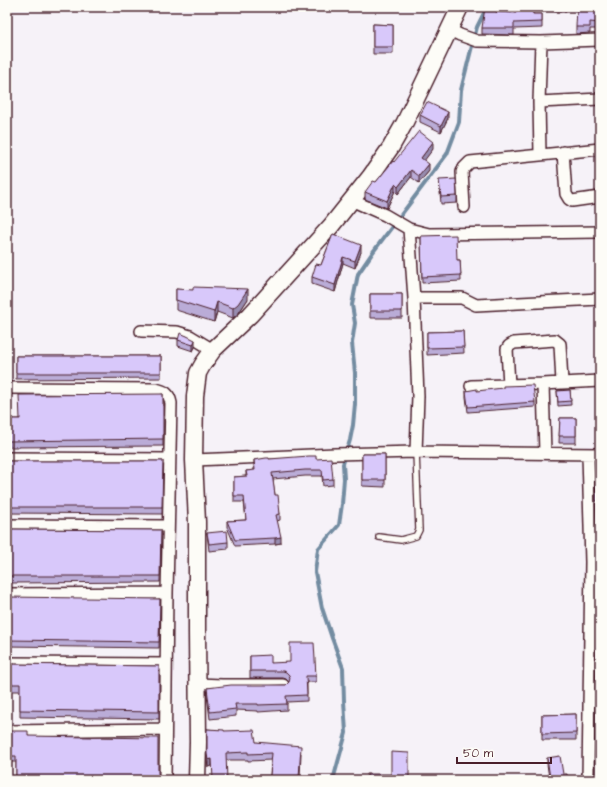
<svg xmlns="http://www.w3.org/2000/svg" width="607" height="787" font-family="'Architects Daughter',sans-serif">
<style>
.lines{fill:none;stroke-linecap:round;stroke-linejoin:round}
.stream{stroke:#738ca1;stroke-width:4}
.service-casing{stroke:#4a1f2b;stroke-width:8}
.minor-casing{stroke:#4a1f2b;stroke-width:14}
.secondary-casing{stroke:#4a1f2b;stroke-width:19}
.service{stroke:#fdfcf7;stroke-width:5.5}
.minor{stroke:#fdfcf7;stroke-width:11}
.secondary{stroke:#fdfcf7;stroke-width:16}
.wall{fill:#baacd7;stroke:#4a1f2b}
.shaded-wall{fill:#978caf;stroke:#4a1f2b}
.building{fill:#d8c8fa;stroke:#4a1f2b}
</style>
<rect width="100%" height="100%" fill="#f6f2f8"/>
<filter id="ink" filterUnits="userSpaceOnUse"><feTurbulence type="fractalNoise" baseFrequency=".025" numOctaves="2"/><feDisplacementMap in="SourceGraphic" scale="8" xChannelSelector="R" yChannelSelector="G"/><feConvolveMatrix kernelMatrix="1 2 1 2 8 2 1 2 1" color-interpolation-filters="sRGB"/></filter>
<g filter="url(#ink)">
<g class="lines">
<!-- stream -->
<path class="stream" d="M333,780L346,733L344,701L343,668L332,638L322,608L315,572L318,549L339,525L342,504L344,479L343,464L350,440L353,425L355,404V373L352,343L355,323L352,305L358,274L373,252L447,154L459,122L461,90L471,50L477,27L487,7"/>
<!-- service casing -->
<g class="service-casing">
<path id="service" d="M379,537L401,540L416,536L419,530L416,452"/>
</g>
<!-- minor casing -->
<g class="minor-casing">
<path id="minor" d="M448,29L460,35L477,41L541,42L600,40
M539,102L600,99
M563,152L566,194L569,199L572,201L600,197
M540,155L539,102L541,42
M351,200L385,215L409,229L429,234L600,232
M464,207L462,172L464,168L470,162L600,149
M409,229L414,298L418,396L416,452
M414,298H462L476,305L600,299
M141,331L177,332L190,336L213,350
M543,384L545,453
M509,385L507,349L509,346L514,343L555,340L560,344L562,383
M471,386L543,384L600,381
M7,388L155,389C165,391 169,393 171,403L167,593L165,780
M588,454L591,562L588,780
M7,458L169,459
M194,460L335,454L416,452L600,454
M7,525L168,526
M7,594L167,593
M7,663L166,664
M198,684L222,685H283
M7,731L165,729"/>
</g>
<!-- secondary casing -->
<g class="secondary-casing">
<path id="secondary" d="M197,780L198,742L197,632V522L194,460L195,396L198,373L203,364L213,350L250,315L331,226L370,177L391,147L404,124L460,7"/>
</g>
<!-- service -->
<use href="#service" class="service"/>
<!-- minor -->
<use href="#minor" class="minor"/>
<!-- secondary -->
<use href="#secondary" class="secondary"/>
</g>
<!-- wall -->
<path class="wall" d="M516,7H566V11L532,10L533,14H542V28L514,29V35L482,34V28L496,12L516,13Z
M600,7V29H590V33L576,34V27Z
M373,24L393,25V54H373Z
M420,115L448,118L441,132L420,122Z
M433,149L424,160L429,171L419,183L411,177L398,194L395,191L387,208L365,199V192L376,182L394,162Z
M439,180L457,196V203L441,204Z
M333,234L361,252L355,268L343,263L335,292L312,284V277L321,265Z
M421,236L457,260H460L461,281L422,283Z
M176,289L248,299L238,314L233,318L217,312L214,322L176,310Z
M370,294H402V318H370Z
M463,331L464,353L427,355V332Z
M187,336L195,347L193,351L178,346V340Z
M16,356H161V378L16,379Z
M570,390L571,405L558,406L557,391Z
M466,391H477L535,402V407L468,412L466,397Z
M163,394V446L9,447V419H19Z
M560,418H576V443H559Z
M597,448H600V501H596Z
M362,454H385V487L362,486Z
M269,459H316L333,479V485L323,486L322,476H305L273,479L275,495L280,514V520L277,521L281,543L275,544L235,546L227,527V521L246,520L244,502H234V477L246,476V471L254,470V460Z
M7,461H163L162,514L7,513Z
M7,529L161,530L160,582L8,583L9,554H7Z
M207,533L228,542V549L209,551Z
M160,599L159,648L7,646V622Z
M250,656L271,663L316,676V682H307V701L287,702V710L258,712V711L236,710V716L210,719L207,695V688L283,685H286L289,682L286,679L283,678H250Z
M7,664L159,666V719L20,717V691H7Z
M576,714V740H542V715Z
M207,729L224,731L256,742L301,753L300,778L270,776L271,760L248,761V760H226L208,767L207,761Z
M9,731L28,736L158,774L159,776L161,779V780H16V762H9Z
M547,758L563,774L567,780L549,778L547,764Z"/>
<!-- shaded-wall -->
<path class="shaded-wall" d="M448,112V118L441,132V126Z
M433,142V149L421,165V158Z
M429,164V171L419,183V176Z
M411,170V177L398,194V187Z
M395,184V191L387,208V201Z
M361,245V252L355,268V261Z
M343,257V263L335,292V285Z
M248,289V299L238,314L233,318V308Z
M217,302V312L214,322V312Z
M195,340V347L193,351V345Z
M281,537V543L275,544V538Z
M212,759V766L208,767V760Z"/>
<!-- building -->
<path class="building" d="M485,7H496V12L516,13V7H532L533,14H542V22L514,23V28H482Z
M577,7H600V23L590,22V27H576Z
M373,24L393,25V47H373Z
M427,102L448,112L441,126L420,115Z
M419,131L433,142L421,158L429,164L419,176L411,170L398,187L395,184L387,201L365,192L373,181L376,182L393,161L394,162Z
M456,179L457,196L441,197L439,180Z
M333,234L361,245L355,261L343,257L335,285L312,277L316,264L321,265Z
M456,235L457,260H460L461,275L422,277L421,236Z
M193,287L248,289L238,304L233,308L217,302L214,312L176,300V289L193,290Z
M370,294H402V311H370Z
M463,331L464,347L427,348V332Z
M180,333L187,336L195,340L193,345L178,340Z
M16,356H161V373H16Z
M533,385L535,402L468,407L466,391L477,389V391L503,388V386Z
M570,390L571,401L558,402L557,391Z
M163,394V439L9,441V419H20L19,395Z
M560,418H576V436H559Z
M597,448H600V488H596Z
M362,454H385V480H362Z
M309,456H316V459L331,458L333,479L323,480L322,470H305L272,473L275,495H278L280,514L276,515L281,537L275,538L235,540L227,521L246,520L244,496H234V477L247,476L246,471L255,470L254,460L266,458H269V459Z
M7,461H163L162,507H7Z
M7,529L161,530L160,576H8L9,547H7Z
M227,531L228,542L209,544L207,533Z
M8,597L160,599L159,642L7,640Z
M290,643H314L316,676H306L307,695L286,696L287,704L258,705V704H235L236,709L210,712L207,688L231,685H286L289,682L290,678L289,675L286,672L283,671H250V656L271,655V663L290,662Z
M7,664L159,666V712L20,710V684H7Z
M576,714V733L542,734V715Z
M207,729L224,730V731L254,730L256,742L301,746L299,778L309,777L310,780H246V776H270L272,753L248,754V752L226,753L227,780H213L212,759L208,760L207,754Z
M9,731H28V736L158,738V773L159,776L161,779L16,778V756H9Z
M391,752L409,753V780H414H349V779H367V774H391Z
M560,756L563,774H567V780H537V778H550L547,758Z"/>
</g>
<!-- margin -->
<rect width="607" height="787" fill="none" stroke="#fdfcf7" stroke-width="24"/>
<rect x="12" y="12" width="583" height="763" fill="none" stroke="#4a1f2b" stroke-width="1.5" filter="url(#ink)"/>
<!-- scale -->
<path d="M457 757v6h94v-6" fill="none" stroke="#4a1f2b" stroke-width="2"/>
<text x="463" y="757" font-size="12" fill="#4a1f2b" stroke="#fdfcf7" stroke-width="3" paint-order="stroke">50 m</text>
</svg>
